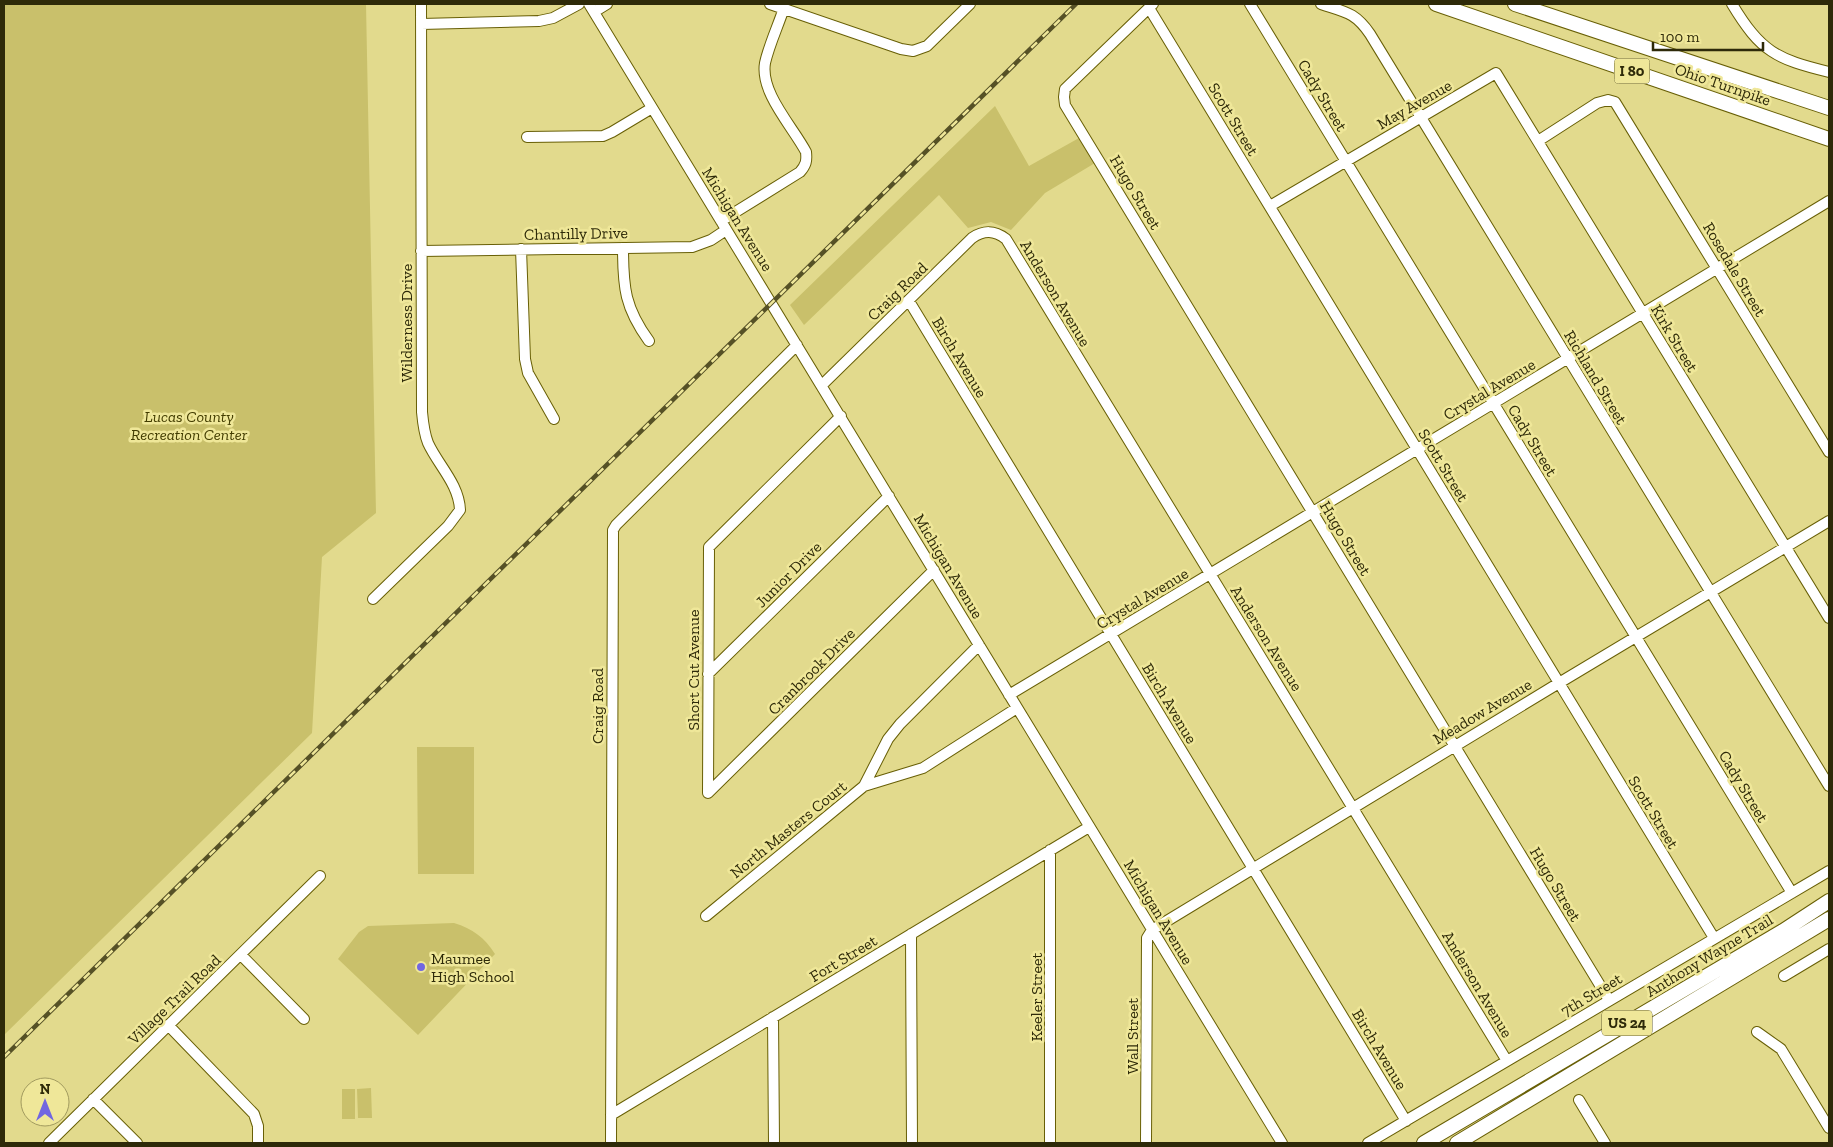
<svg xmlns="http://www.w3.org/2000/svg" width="1833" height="1147" font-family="'Zilla Slab',serif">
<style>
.green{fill:#c9c06b}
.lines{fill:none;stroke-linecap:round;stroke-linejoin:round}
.minor-casing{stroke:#685f06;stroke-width:12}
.highway-casing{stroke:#685f06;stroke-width:16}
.minor{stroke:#fff;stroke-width:10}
.highway{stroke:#fff;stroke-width:14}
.rail-casing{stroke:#565126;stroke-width:4.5}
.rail{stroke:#efe799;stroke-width:2.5;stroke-dasharray:8;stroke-linecap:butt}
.poi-dot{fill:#7166e1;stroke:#efe799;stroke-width:2}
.labels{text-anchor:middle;stroke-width:5;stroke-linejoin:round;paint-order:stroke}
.shield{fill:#efe799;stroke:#686334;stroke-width:1}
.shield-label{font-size:15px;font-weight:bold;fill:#2e2a09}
.street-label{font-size:16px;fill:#2e2a09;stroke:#efe799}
.park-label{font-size:16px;font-style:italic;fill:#423c00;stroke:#efe799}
.poi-label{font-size:16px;fill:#2e2a09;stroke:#efe799;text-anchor:start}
</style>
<rect width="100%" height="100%" fill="#e2da8d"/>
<!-- green -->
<path class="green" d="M4,4H366L376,513L322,557L312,733L4,1035Z
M995,106L1029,166L1079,138L1095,163L1045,193L1011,230L991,222L968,228L939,195L804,325L790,305Z
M417,747H474V874H418Z
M454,923C473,929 484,937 495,954L418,1035L338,959L359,932L368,926Z
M371,1088L372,1118H358L357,1089Z
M342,1089H355V1119H342Z"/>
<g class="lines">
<!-- minor casing -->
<g class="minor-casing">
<path id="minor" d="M589,4L1282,1143
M770,4L901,49L913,51L927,46L970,4
M1153,4L1065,89L1064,97L1065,105L1609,1000
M1250,4L1792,893
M1321,4C1345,12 1355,12 1370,34L1829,786
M1732,4C1761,52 1776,59 1829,72
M1149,8L1714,938
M594,12L607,4
M421,24L539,21L553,18L579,4
M527,137L603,136L612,132L652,108
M1538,141L1597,103L1608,100L1615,102L1829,452
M1270,206L1496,73L1829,618
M721,221L800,172C806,165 807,161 806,152C793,127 760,93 765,63C769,45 778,26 784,8
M623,248C623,288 625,308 649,341
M521,249L525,359L528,373L554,419
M421,251L692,247L711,240L726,230
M909,301L1406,1121
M822,385L972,238C984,230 994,230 1006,239L1507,1061
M373,599L448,526L460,510C459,484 438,465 428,443C424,433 423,423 422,412L421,4
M708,674L889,496
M1009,695L1829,201
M864,786L923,768L1017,708
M708,793L709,547L841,416
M708,793L934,570
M706,916L864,786L888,739L900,724L979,645
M911,934L912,1143
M241,955L304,1019
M1784,976L1829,949
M773,1017L774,1143
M168,1025L254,1114L258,1126V1143
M1757,1032L1781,1049L1829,1128
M93,1099L137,1143
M1579,1100L1605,1143
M611,1115L1089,827
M49,1143L320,876
M611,1143L613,530L616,525L797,345
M1050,1143V850
M1146,1143L1147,938L1152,930L1559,683L1829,521
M1368,1143L1829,871"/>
</g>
<!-- highway casing -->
<g class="highway-casing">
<path id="highway" d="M1436,4L1829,139
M1515,4L1829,108
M1424,1143L1783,931L1829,901
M1457,1143L1829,919"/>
</g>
<!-- minor -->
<use href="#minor" class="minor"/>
<!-- highway -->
<use href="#highway" class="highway"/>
<!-- rail casing -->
<g class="rail-casing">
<path id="rail" d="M4,1057L1076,4"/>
</g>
<!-- rail -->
<use href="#rail" class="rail"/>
</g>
<!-- markers -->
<circle class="poi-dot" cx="421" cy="967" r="5"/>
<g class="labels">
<!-- shield labels -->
<g class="shield">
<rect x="1614.5" y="58.5" width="35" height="25" rx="4"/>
<rect x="1602" y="1010.5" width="50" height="25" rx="4"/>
</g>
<g class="shield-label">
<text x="1632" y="76">I 80</text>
<text x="1627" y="1028">US 24</text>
</g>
<!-- street labels -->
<g class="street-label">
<text transform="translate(1723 84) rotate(19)" y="6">Ohio Turnpike</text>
<text transform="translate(1323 95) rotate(59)" y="6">Cady Street</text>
<text transform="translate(1414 104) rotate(-30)" y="6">May Avenue</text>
<text transform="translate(1234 119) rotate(59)" y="6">Scott Street</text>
<text transform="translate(1136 192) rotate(59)" y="6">Hugo Street</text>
<text transform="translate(738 219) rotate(58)" y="6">Michigan Avenue</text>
<text transform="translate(576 233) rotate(-1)" y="6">Chantilly Drive</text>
<text transform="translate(1735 269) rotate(59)" y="6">Rosedale Street</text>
<text transform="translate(897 291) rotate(-44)" y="6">Craig Road</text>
<text transform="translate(1056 293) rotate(59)" y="6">Anderson Avenue</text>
<text transform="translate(406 323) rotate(-90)" y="6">Wilderness Drive</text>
<text transform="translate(1675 338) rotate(59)" y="6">Kirk Street</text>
<text transform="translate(960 357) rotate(59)" y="6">Birch Avenue</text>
<text transform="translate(1596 377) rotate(59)" y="6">Richland Street</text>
<text transform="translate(1489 389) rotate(-31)" y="6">Crystal Avenue</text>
<text transform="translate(1533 440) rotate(59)" y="6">Cady Street</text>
<text transform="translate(1444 465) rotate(59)" y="6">Scott Street</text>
<text transform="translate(1346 538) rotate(59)" y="6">Hugo Street</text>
<text transform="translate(949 566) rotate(59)" y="6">Michigan Avenue</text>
<text transform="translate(788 574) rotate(-45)" y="6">Junior Drive</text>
<text transform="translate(1142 598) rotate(-31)" y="6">Crystal Avenue</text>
<text transform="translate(1267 638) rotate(58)" y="6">Anderson Avenue</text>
<text transform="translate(693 670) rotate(-90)" y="6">Short Cut Avenue</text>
<text transform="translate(811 671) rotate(-45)" y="6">Cranbrook Drive</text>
<text transform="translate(1170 703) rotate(59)" y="6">Birch Avenue</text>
<text transform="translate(597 706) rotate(-90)" y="6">Craig Road</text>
<text transform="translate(1482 711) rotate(-31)" y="6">Meadow Avenue</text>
<text transform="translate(1744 786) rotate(59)" y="6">Cady Street</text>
<text transform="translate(1654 812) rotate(59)" y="6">Scott Street</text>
<text transform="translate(788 829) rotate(-39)" y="6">North Masters Court</text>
<text transform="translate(1556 884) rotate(59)" y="6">Hugo Street</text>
<text transform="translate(1159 912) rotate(59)" y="6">Michigan Avenue</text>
<text transform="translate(1709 955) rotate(-31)" y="6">Anthony Wayne Trail</text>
<text transform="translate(843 958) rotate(-31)" y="6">Fort Street</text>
<text transform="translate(1478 984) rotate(59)" y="6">Anderson Avenue</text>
<text transform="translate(1591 994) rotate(-31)" y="6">7th Street</text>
<text transform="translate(1036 997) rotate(-90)" y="6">Keeler Street</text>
<text transform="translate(174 999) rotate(-44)" y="6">Village Trail Road</text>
<text transform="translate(1132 1036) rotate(-90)" y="6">Wall Street</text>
<text transform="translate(1380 1049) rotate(59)" y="6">Birch Avenue</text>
</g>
<!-- park labels -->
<g class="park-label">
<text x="189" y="422">Lucas County<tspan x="189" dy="18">Recreation Center</tspan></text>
</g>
<!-- poi labels -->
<g class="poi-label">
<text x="431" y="964">Maumee<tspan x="431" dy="18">High School</tspan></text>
</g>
</g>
<!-- border -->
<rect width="1833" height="1147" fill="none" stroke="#2e2a09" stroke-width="10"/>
<!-- north arrow -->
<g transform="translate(45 1102)"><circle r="24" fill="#efe799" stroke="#a29b5f"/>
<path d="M0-4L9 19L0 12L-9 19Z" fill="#7166e1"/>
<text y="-8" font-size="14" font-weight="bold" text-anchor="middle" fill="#2e2a09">N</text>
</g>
<!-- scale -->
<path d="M1653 42v8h110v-8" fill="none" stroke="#2e2a09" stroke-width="2.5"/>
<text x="1660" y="42" font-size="15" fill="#2e2a09" stroke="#efe799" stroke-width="4" paint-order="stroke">100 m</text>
</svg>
